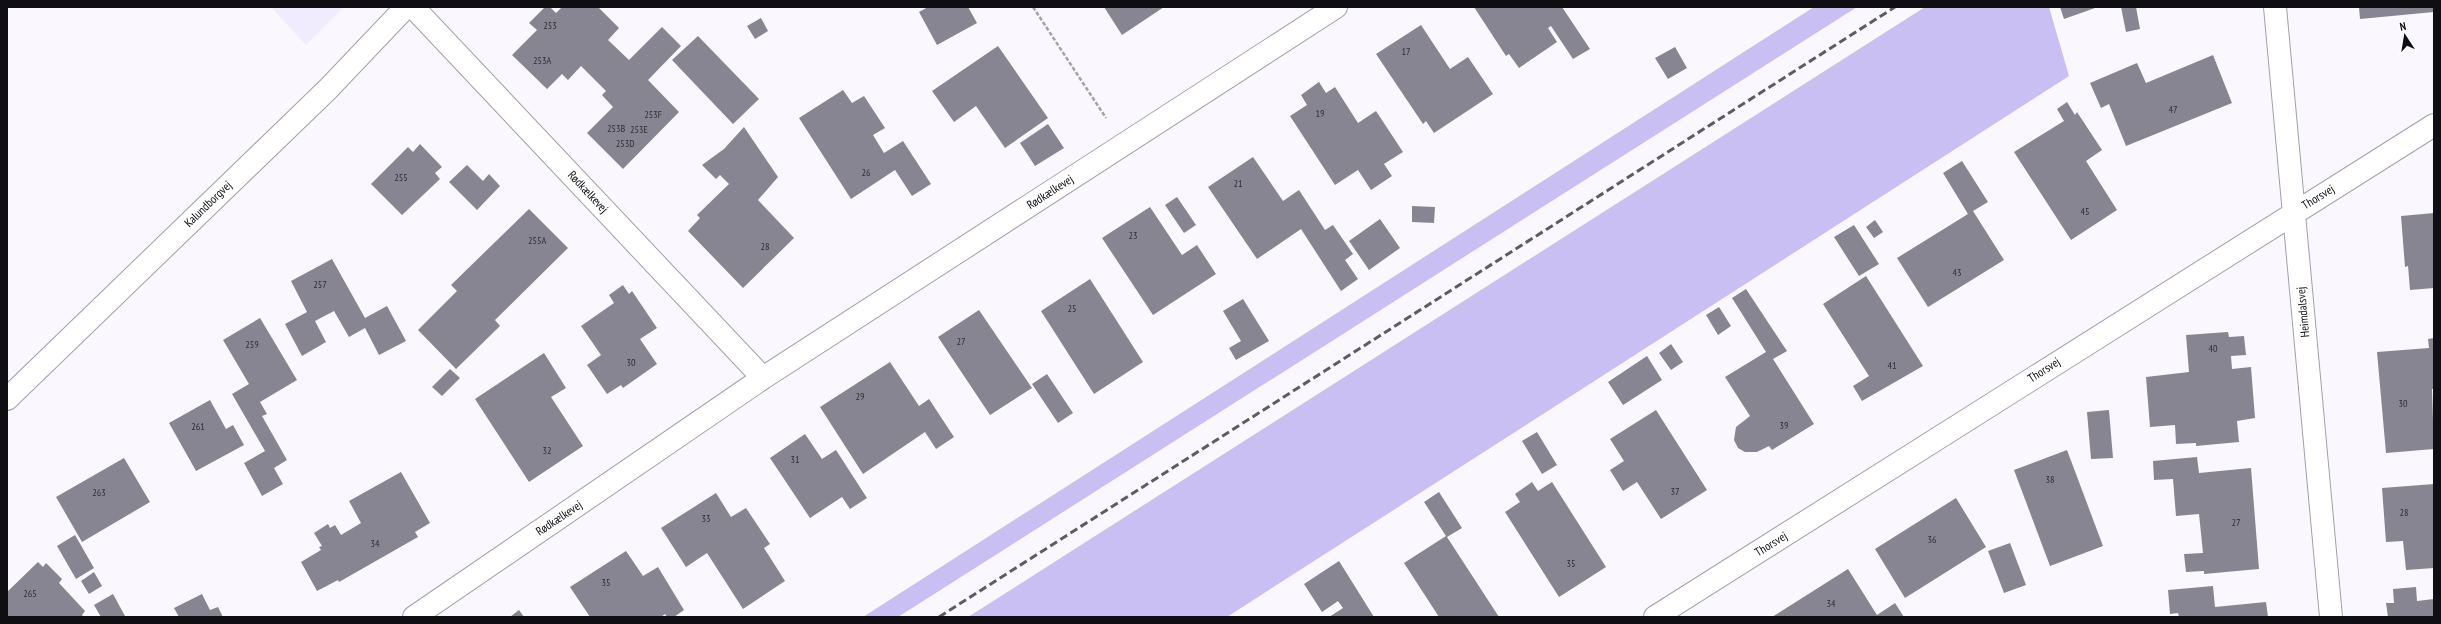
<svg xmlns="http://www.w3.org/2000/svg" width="2441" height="624" font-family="'PT Sans Narrow',sans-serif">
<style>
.built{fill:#f0ecfe}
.green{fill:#cabff2}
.building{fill:#888592}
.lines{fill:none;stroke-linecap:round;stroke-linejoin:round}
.minor-casing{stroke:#a29fac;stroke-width:24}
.tertiary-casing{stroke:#a29fac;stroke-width:24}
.path{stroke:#a4a2a8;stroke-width:2.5;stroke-dasharray:4 2;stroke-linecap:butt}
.minor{stroke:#fff;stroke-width:22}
.tertiary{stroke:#fff;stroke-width:22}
.rail{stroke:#5d5c61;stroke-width:3;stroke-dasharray:8 4;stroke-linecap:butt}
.labels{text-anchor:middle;stroke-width:3;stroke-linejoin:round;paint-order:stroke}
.number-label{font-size:10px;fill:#2d2c33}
.street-label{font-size:12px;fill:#0f0e13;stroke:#fff}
</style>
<rect width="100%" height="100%" fill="#faf8fe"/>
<!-- built -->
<path class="built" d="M271,7H344L306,45Z"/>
<!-- green -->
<path class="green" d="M1814,7H1857L898,617H863Z
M1925,7H2049L2069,76L1227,617H968Z"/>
<!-- building -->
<path class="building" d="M545,7H550L556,13L562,7H598L619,28L608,40L629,60L662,27L681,46L648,80L679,112L623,169L587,133L613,107L602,95L606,91L581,66L568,80L562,74L547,89L512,55L537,30L529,23Z
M928,7H968L977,23L937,45L919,12Z
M1104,7H1164L1122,35Z
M1474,7H1562L1590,49L1573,59L1551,26L1548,28L1557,42L1519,68L1509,54L1506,56Z
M2060,7H2098L2064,19Z
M2121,7H2136L2140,29L2126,32Z
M2359,7H2434V12L2360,19Z
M761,18L768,31L755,39L747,26Z
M1421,25L1450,69L1468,57L1493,94L1434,133L1426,121L1423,124L1376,54Z
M698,36L759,99L733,124L672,60Z
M998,46L1048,118L1005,148L976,106L954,122L932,91Z
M1675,47L1687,68L1668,79L1655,58Z
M2213,55L2232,103L2126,146L2109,104L2101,108L2090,83L2137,63L2146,83Z
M1319,82L1326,93L1335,87L1358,123L1376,111L1403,152L1384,164L1392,176L1371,190L1358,170L1335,185L1290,116L1307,105L1301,95Z
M843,90L852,103L864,96L885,128L873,135L884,153L903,141L931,184L912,196L895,170L851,199L799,118Z
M2067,102L2075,115L2077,112L2102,150L2086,161L2117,210L2071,240L2014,152L2064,121L2057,109Z
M1048,124L1064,148L1035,166L1020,143Z
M744,127L778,177L758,200L794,238L743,288L688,231L700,218L697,215L729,184L720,175L716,179L702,165L724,149Z
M420,144L442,167L435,173L440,179L402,215L371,184L408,147L413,152Z
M1253,157L1283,201L1299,190L1325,230L1333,225L1353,254L1345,260L1358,279L1341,291L1301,229L1257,259L1208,187Z
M1962,161L1988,202L1973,211L2004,260L1928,307L1897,258L1968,214L1943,173Z
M467,165L483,181L489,174L500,186L477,210L449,182Z
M1177,197L1196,225L1184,233L1165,205Z
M1412,206L1435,207L1434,223L1412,222Z
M1150,207L1182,255L1197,245L1216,274L1153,315L1102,238Z
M529,209L568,248L495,320L500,326L456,369L418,330L457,291L451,285Z
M2434,213V288L2410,290L2408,266L2405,267L2401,216Z
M1380,219L1400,248L1369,270L1349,241Z
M1875,220L1883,232L1874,238L1866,227Z
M1854,225L1879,264L1859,276L1834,237Z
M332,259L365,318L387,306L406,341L379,355L365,328L349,337L334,311L315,321L326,342L302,356L285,324L307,312L291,281Z
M1866,276L1923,366L1862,401L1853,386L1869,376L1823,304Z
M1090,279L1143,362L1094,394L1041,311Z
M623,285L629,294L632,291L657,328L640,339L657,364L623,388L621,385L607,394L587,365L601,355L581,326L614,303L609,295Z
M1746,289L1787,351L1773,359L1814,424L1772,450L1769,446L1757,452H1745L1738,448L1734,440L1736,427L1750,416L1725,377L1766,352L1732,298Z
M1243,299L1269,341L1236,360L1229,348L1241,341L1223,311Z
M1719,307L1731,326L1718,335L1706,315Z
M979,310L1032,388L990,415L938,337Z
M260,318L297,380L260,402L267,414L262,416L287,460L274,468L283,484L262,496L244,463L265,451L232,394L249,384L223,340Z
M2228,332L2229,337L2244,336L2246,355L2231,356L2232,369L2251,367L2255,418L2237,421L2239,442L2196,446V443L2176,444L2175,425L2150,427L2146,377L2189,372L2186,335Z
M2434,338V389H2432L2434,449L2386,453L2377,352L2429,348L2428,339Z
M1671,344L1683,362L1671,370L1659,353Z
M544,353L566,388L551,397L583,446L529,482L475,399Z
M1647,356L1662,380L1623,405L1608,382Z
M890,362L919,406L929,399L954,437L936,449L925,432L863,474L820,407Z
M450,369L460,378L442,396L432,387Z
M1047,374L1073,413L1058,423L1032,384Z
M210,400L226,429L233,425L244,445L196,471L169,423Z
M1656,410L1707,490L1661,519L1637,482L1623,491L1610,470L1624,461L1610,439Z
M2109,410L2113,458L2091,459L2087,412Z
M1537,432L1557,465L1542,474L1522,441Z
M805,434L822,459L836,450L867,498L850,509L842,497L810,518L770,458Z
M2067,450L2103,546L2050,566L2014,470Z
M2197,457L2199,473L2251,468L2259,569L2204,574V571L2186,572L2184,554L2203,553L2199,514L2176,516L2173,479L2154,480L2153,461Z
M124,458L150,502L82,542L56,497Z
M401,472L430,523L415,532L418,537L339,582L338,580L317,591L301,562L321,550L319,547L322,546L314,533L328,524L330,528L335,525L341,535L361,523L349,501Z
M1532,482L1538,491L1552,482L1606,567L1559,597L1505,512L1520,502L1515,494Z
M2434,484V568L2406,570L2403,541L2386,542L2382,488Z
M1439,492L1462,528L1447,537L1499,617H1439L1404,563L1446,536L1424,502Z
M716,493L731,517L746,508L770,544L764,548L785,581L743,609L707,553L686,567L661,528Z
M1956,498L1986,547L1905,598L1875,549Z
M75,535L94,568L76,579L57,546Z
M2010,543L2026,585L2004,593L1988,551Z
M626,551L643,576L658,567L684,610L674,617H667L665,614L661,617H590L570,587Z
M1339,561L1374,617H1329L1343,608L1338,601L1322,612L1304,584Z
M38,562L43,567L46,563L62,579L59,583L85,611L82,615L84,617H7V592Z
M1848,569L1877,615L1895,603L1904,617H1772Z
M94,572L102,586L89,594L81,581Z
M2213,586L2215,607L2266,602L2268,617H2179L2178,613L2170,614L2168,590Z
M2416,587L2417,601L2434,599V617H2388L2386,603H2394L2393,589Z
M113,594L125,616L101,617L94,605Z
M202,594L210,610L218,607L223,617H179L174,608Z
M519,610L524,617H510Z"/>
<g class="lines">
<!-- minor casing -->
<g class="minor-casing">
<path id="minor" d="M413,7L763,378
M2275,7L2331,617
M414,617L763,378L1336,7
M1655,617L2434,125"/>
</g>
<!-- tertiary casing -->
<g class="tertiary-casing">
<path id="tertiary" d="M7,399L328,89L406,7"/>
</g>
<!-- path -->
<path class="path" d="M1033,7L1106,118"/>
<!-- minor -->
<use href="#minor" class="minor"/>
<!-- tertiary -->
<use href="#tertiary" class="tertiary"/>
<!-- rail -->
<path class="rail" d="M939,617L1895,7"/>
</g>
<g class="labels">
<!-- number labels -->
<g class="number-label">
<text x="550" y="29">253</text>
<text x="1406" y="55">17</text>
<text x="542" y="64">253A</text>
<text x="2173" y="113">47</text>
<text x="1320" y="117">19</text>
<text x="653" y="118">253F</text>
<text x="616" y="132">253B</text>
<text x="639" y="133">253E</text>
<text x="625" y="147">253D</text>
<text x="866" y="176">26</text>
<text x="401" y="181">255</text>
<text x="1238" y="187">21</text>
<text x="2085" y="215">45</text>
<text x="1133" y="239">23</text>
<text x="537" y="244">255A</text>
<text x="765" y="250">28</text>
<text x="1957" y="276">43</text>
<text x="320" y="288">257</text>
<text x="1072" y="312">25</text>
<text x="961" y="345">27</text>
<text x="252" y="348">259</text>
<text x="2213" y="352">40</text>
<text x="631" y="366">30</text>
<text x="1892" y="369">41</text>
<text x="860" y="400">29</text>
<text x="2403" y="407">30</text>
<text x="1784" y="429">39</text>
<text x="198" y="430">261</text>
<text x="547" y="454">32</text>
<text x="795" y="463">31</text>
<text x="2050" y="483">38</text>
<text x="1675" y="495">37</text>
<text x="99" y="496">263</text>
<text x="2404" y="516">28</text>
<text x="706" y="522">33</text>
<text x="2236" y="526">27</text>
<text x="1932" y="543">36</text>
<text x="375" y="547">34</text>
<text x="1571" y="567">35</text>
<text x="606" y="586">35</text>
<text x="30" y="597">265</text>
<text x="1831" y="607">34</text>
</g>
<!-- street labels -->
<g class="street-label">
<text transform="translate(588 192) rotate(47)" y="4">Rødkælkevej</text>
<text transform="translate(1050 192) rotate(-33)" y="4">Rødkælkevej</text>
<text transform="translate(2318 197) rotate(-32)" y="4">Thorsvej</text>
<text transform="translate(208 204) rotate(-44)" y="4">Kalundborgvej</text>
<text transform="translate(2303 312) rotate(-95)" y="4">Heimdalsvej</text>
<text transform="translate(2044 370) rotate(-33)" y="4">Thorsvej</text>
<text transform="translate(559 518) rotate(-34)" y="4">Rødkælkevej</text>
<text transform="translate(1771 544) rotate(-32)" y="4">Thorsvej</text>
</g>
</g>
<!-- border -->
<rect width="2441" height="624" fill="none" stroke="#0f0e13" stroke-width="16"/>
<!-- north arrow -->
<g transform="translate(2405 36) rotate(348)" stroke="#ffffff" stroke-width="3" paint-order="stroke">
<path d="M0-3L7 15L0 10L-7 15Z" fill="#0f0e13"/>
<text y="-6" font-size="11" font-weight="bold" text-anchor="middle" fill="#0f0e13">N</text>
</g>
</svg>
